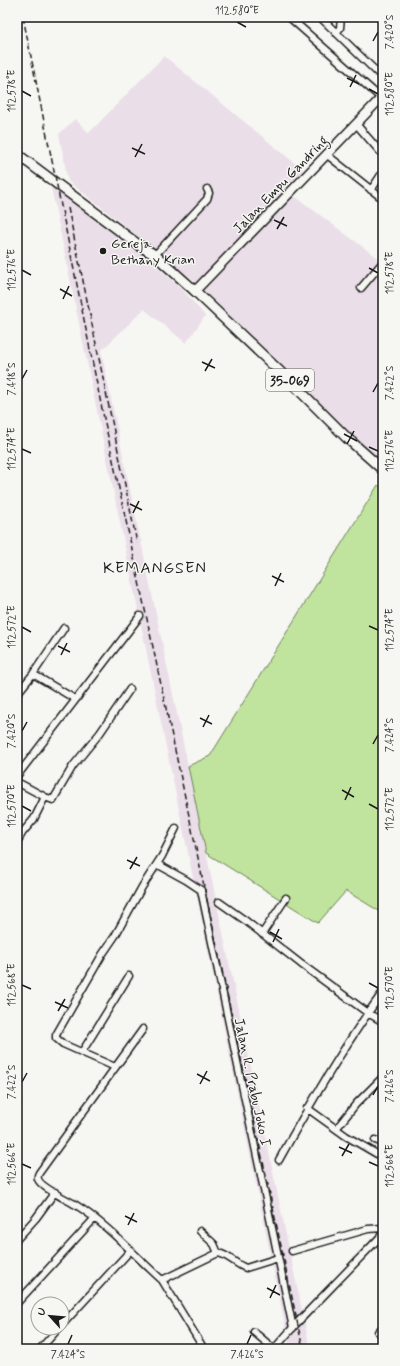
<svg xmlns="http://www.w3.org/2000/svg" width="400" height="1366" font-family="Mynerve,sans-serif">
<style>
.built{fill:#eadee8}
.green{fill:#c0e39d;stroke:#6e805c}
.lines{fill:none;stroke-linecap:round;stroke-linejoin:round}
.street-casing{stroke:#1c1c1c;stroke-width:9}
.secondary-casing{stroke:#1c1c1c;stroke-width:11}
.primary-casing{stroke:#1c1c1c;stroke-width:12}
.street{stroke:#f6f6f2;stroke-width:6}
.secondary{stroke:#f6f6f2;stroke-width:8}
.primary{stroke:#f6f6f2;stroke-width:9}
.rail{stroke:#1c1c1c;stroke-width:1.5;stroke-dasharray:6 3;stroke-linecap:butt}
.ticks{fill:none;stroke:#1c1c1c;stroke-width:1.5}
.poi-dot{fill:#1c1c1c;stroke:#f6f6f2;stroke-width:1.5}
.labels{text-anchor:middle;stroke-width:3;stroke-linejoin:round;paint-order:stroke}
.shield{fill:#f6f6f2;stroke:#5d5d5c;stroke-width:1}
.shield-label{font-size:13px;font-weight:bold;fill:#1c1c1c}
.street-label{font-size:14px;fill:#1c1c1c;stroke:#f6f6f2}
.poi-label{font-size:14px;fill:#1c1c1c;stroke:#f6f6f2;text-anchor:start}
.quarter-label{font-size:16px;letter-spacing:1px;fill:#1c1c1c;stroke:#f6f6f2}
.neatline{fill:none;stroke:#1c1c1c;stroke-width:1.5}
.ticks-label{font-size:10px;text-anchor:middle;fill:#1c1c1c}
</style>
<rect width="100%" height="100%" fill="#f6f6f2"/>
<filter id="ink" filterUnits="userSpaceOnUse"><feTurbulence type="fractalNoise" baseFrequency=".025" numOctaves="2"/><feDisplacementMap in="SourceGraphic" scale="8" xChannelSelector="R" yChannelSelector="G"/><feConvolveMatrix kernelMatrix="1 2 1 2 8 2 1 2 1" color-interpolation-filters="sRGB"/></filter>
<g filter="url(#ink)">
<!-- built -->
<path class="built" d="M164,56L303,170L285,189L383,262V464L358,443L192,279L68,181L59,134L75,119L89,133Z
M50,182L139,251L183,290L205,316L186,343L144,309L101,351L310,1349H290Z"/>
<!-- green -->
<path class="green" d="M378,485L383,489V906L379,911L346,891L318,923L206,853L188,766L210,756Z"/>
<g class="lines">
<!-- street casing -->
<g class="street-casing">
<path id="street" d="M289,17L381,98
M320,17L383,78
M336,33L340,28L341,17
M356,124L383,155
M326,154L383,199
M371,190L383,172
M155,255L207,199L209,193L207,189
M361,288L383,262
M33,674L75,699
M17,694L33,674L64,628
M17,776L140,616
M17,782L45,797L53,800L73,766L100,733L130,689
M17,842L23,832L34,819L45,797
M157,864L186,880L201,890L293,1328
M219,902L246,921L301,964L368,1013L383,1022
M262,934L286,898
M143,1029L39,1173C38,1175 37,1176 38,1179C40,1187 68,1200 76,1205C108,1225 134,1255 162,1280L218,1253C229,1255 236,1265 246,1268L278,1258
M82,1052L129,976
M115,1067L63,1044L56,1038V1035L102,955L115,936L142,887L162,856L176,828
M307,1108L346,1136L377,1154
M336,1129L356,1104L383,1077
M375,1140L383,1143
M279,1160C311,1102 344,1045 383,992
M200,1231L214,1244L218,1253
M17,1239L36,1218L55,1192
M292,1251L368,1229L383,1228
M162,1280L204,1349
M17,1303L94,1219
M62,1325L130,1251
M254,1332L274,1349
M378,1332L383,1327
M40,1349L59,1328
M274,1349L297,1323L383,1234"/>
</g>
<!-- secondary casing -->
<g class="secondary-casing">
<path id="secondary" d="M195,291L383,96"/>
</g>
<!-- primary casing -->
<g class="primary-casing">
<path id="primary" d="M17,154L140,246L155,255L195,291L294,385L347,438L383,470"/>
</g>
<!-- street -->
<use href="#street" class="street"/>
<!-- secondary -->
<use href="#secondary" class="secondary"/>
<!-- primary -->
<use href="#primary" class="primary"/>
<!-- rail -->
<path class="rail" d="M23,17L101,404L303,1349
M68,208L137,543"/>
</g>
</g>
<!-- ticks -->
<path class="ticks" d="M237,22L246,27M373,41L378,32M347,78L359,84M350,87L356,75M369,89L378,94M22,91L31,96M132,148L145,154M135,157L142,144M274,220L287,226M277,229L284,217M369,268L378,273M22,270L31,275M60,289L72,296M63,299L69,286M202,362L215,368M205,371L212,359M22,379L27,370M373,392L378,383M344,434L357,441M347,444L354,431M369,447L378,451M22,449L31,453M130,504L142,510M133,513L139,501M272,576L284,582M275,586L281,573M369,626L378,630M22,627L31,632M58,646L70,652M61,655L67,643M200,718L212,724M203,727L209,715M22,731L27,722M373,744L378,735M342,790L354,797M345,800L351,787M369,804L378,809M22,806L31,811M127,860L140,866M130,869L137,857M270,932L282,939M273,942L279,929M369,983L378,988M22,985L31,989M55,1002L68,1008M58,1011L65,999M197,1074L210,1081M22,1082L27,1073M200,1084L207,1071M373,1095L378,1086M339,1147L352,1153M342,1156L349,1144M369,1162L378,1166M22,1164L31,1168M125,1216L137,1222M128,1225L134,1213M267,1288L280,1295M270,1298L276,1285M68,1344L72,1335M247,1344L251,1335"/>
<!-- markers -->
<circle class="poi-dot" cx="103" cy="251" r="4"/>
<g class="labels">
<!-- shield labels -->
<rect class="shield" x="266" y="369" width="48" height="22" rx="3"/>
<g class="shield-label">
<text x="290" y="385">35-069</text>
</g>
<!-- street labels -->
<g class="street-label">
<text transform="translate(280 184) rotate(-46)" y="5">Jalan Empu Gandring</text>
<text transform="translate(253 1082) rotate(78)" y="5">Jalan R. Prabu Joko I</text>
</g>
<!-- poi labels -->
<g class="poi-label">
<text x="111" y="248">Gereja<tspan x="111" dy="16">Bethany Krian</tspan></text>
</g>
<!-- quarter labels -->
<g class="quarter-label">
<text x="155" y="573">KEMANGSEN</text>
</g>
</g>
<!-- margin -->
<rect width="400" height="1366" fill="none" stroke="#f6f6f2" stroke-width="44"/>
<!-- north arrow -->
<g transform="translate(50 1316) rotate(297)"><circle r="19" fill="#f6f6f2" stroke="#9f9f9c"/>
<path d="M0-3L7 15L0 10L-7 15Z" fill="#1c1c1c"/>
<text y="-6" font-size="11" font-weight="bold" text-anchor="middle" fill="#1c1c1c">U</text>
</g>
<rect x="22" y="22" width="356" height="1322" class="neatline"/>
<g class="ticks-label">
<text x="237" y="14">112.580°E</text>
<text transform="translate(389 32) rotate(-90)" y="4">7.420°S</text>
<text transform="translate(11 91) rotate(-90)" y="4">112.578°E</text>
<text transform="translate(389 94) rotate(-90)" y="4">112.580°E</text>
<text transform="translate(11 270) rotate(-90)" y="4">112.576°E</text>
<text transform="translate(389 273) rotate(-90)" y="4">112.578°E</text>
<text transform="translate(11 379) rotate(-90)" y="4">7.418°S</text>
<text transform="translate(389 383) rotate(-90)" y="4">7.422°S</text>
<text transform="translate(11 449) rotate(-90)" y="4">112.574°E</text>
<text transform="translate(389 451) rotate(-90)" y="4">112.576°E</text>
<text transform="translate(11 627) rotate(-90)" y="4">112.572°E</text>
<text transform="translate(389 630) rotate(-90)" y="4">112.574°E</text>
<text transform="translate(11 731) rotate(-90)" y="4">7.420°S</text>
<text transform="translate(389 735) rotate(-90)" y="4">7.424°S</text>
<text transform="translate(11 806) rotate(-90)" y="4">112.570°E</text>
<text transform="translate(389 809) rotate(-90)" y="4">112.572°E</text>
<text transform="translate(11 985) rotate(-90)" y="4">112.568°E</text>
<text transform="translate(389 988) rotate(-90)" y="4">112.570°E</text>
<text transform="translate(11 1082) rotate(-90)" y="4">7.422°S</text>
<text transform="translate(389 1086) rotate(-90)" y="4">7.426°S</text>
<text transform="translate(11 1164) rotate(-90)" y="4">112.566°E</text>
<text transform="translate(389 1166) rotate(-90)" y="4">112.568°E</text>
<text x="68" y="1358">7.424°S</text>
<text x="247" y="1358">7.426°S</text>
</g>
</svg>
